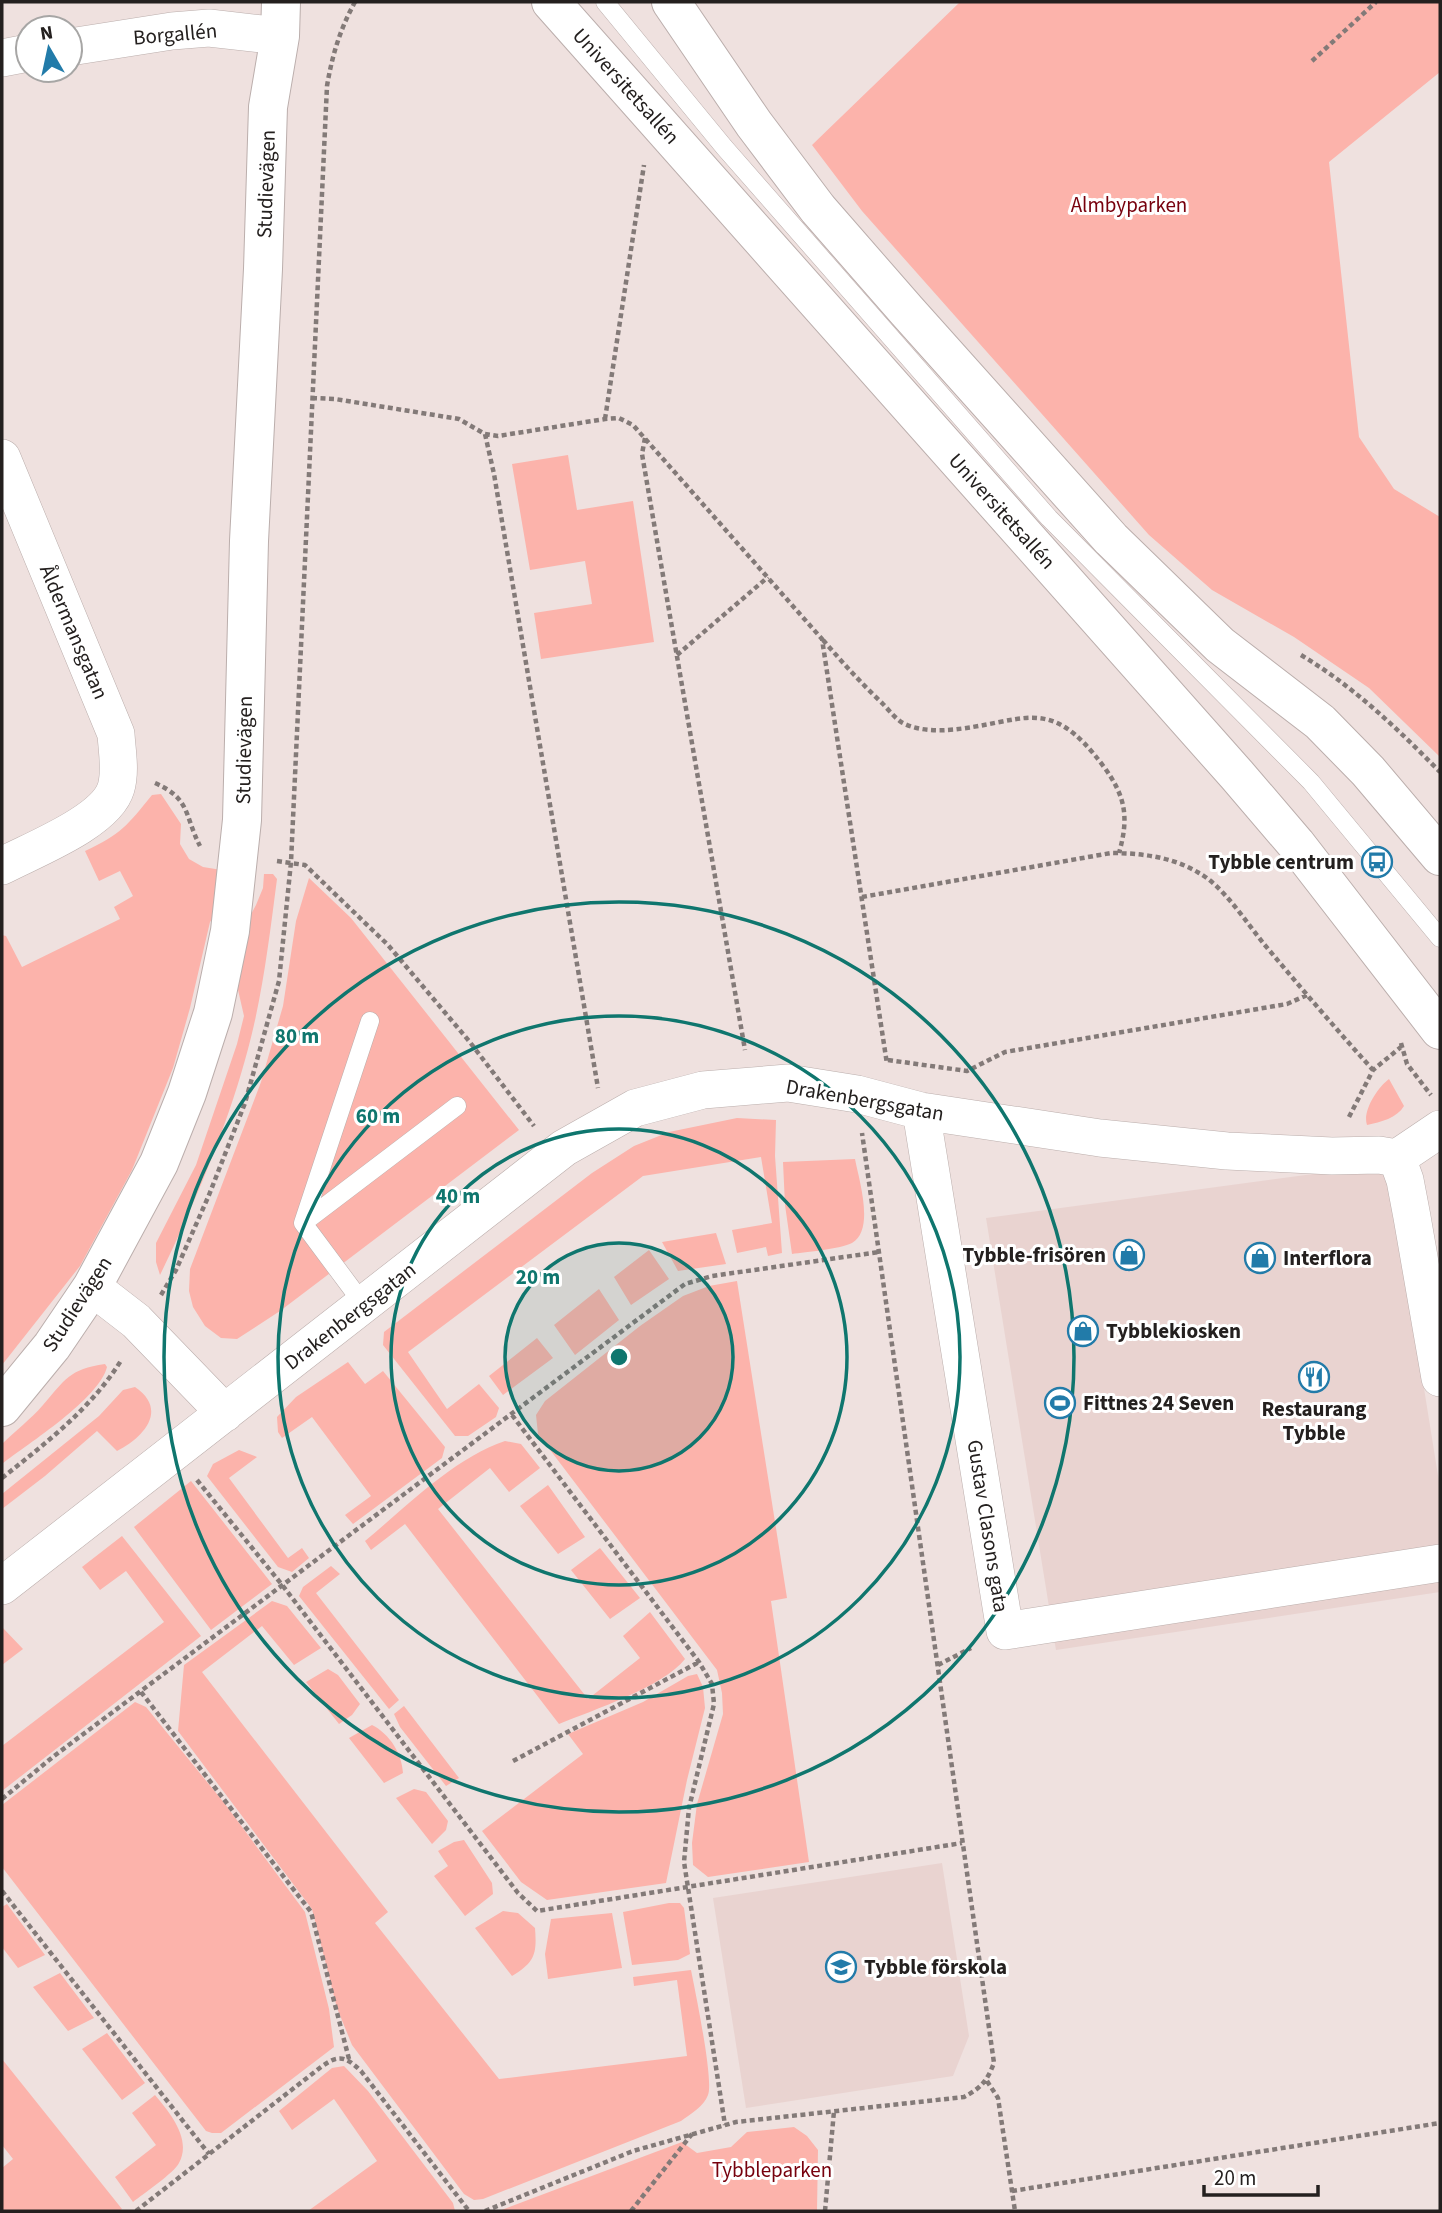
<svg xmlns="http://www.w3.org/2000/svg" width="1442" height="2213" font-family="'Source Sans 3',sans-serif">
<style>
.built{fill:#e9d3d0}
.green{fill:#fcb3ab}
.lines{fill:none;stroke-linecap:round;stroke-linejoin:round}
.service-casing{stroke:#bbaeac;stroke-width:19}
.minor-casing{stroke:#bbaeac;stroke-width:38}
.tertiary-casing{stroke:#bbaeac;stroke-width:40}
.secondary-casing{stroke:#bbaeac;stroke-width:40}
.path{stroke:#837a78;stroke-width:4.5;stroke-dasharray:5 3.5;stroke-linecap:butt}
.service{stroke:#fff;stroke-width:18}
.minor{stroke:#fff;stroke-width:37}
.tertiary{stroke:#fff;stroke-width:38}
.secondary{stroke:#fff;stroke-width:38}
.ring{fill:none;stroke:#0f766e;stroke-width:3.5}
.labels{text-anchor:middle;stroke-width:6;stroke-linejoin:round;paint-order:stroke}
.street-label{font-size:21px;fill:#24201f;stroke:#fff}
.park-label{font-size:21px;fill:#77010d;stroke:#fff}
.poi-label{font-size:21px;font-weight:bold;fill:#24201f;stroke:#fff;text-anchor:start}
.centre{fill:#0f766e;stroke:#fff;stroke-width:3.5}
.ring-label{font-size:21px;text-anchor:middle;font-weight:bold;fill:#0f766e;stroke:#fff;stroke-width:6;stroke-linejoin:round;paint-order:stroke}
</style>
<rect width="100%" height="100%" fill="#efe1df"/>
<!-- built -->
<path class="built" d="M1388,1164L1440,1488V1592L1056,1650L986,1218Z
M942,1863L969,2036L953,2076L746,2108L713,1898Z"/>
<!-- green -->
<path class="green" d="M960,2H1440V72L1329,162L1359,437L1394,489L1440,517V757L1369,688L1294,637L1212,590L1149,535L862,211L812,145Z
M568,455L577,510L633,501L654,642L541,659L534,613L592,604L585,561L530,570L512,464Z
M161,794L181,824L180,844L189,859L203,867L234,872L228,897L210,922L190,1008L173,1068L132,1170L80,1266L2,1365V935L6,936L22,967L120,919L114,907L133,896L120,871L99,881L85,851C121,834 127,826 152,795Z
M264,874H273L277,879C269,940 262,1001 245,1060C226,1129 192,1210 160,1275L156,1262V1243L196,1165L237,1044L244,1016L233,968L241,933L256,905L263,888Z
M309,878L351,918L519,1130L280,1311L237,1339L221,1338L205,1326L193,1307L189,1291L190,1269L261,1082L283,1006L296,921Z
M1389,1079L1404,1106C1397,1118 1381,1122 1367,1125C1362,1111 1378,1087 1389,1079Z
M737,1118L776,1120L775,1156L782,1253L768,1256L766,1247L737,1253L732,1230L772,1223L761,1157L643,1176L408,1352L447,1409L479,1384L499,1408L496,1417L468,1436H455L383,1345L384,1332L592,1173L634,1146L669,1132Z
M855,1159C859,1180 875,1230 852,1243C841,1249 806,1252 792,1254L785,1205L783,1162Z
M716,1233L726,1264L678,1271L662,1242Z
M649,1250L669,1279L631,1305L614,1277Z
M737,1281L787,1598L771,1601L809,1862L708,1877L693,1865L692,1843L697,1804L723,1714L722,1693L717,1670L538,1434L536,1415L545,1401L640,1326L683,1296L709,1286Z
M599,1289L619,1320L575,1355L554,1325Z
M537,1338L553,1358L503,1395L489,1376Z
M348,1362L365,1384L383,1371L445,1447L442,1458L353,1524L345,1515L371,1496L312,1417L282,1438L278,1432L277,1417L296,1397Z
M105,1364L107,1367C99,1399 29,1443 2,1464V1444C15,1431 31,1419 43,1405C65,1380 69,1369 105,1364Z
M135,1387C169,1410 143,1438 117,1451L97,1431L45,1476L2,1509V1494L99,1416L123,1390Z
M505,1441L521,1444L540,1468L509,1492L490,1468L438,1509L588,1699L640,1658L623,1636L650,1612L685,1659C663,1687 593,1710 559,1724L405,1524L371,1550L365,1541C406,1507 454,1458 505,1441Z
M239,1450L257,1457L229,1478L288,1558L302,1548L309,1558L292,1572L278,1567L207,1476L213,1464Z
M191,1481L272,1584L211,1630L134,1527Z
M548,1485L585,1537L558,1554L520,1506Z
M122,1536L201,1636L2,1791V1746L164,1622L126,1571L100,1590L82,1567Z
M600,1548L640,1598L610,1619L571,1570Z
M331,1566L340,1574L316,1593L399,1700L389,1709L299,1596L303,1587Z
M272,1601L287,1606L321,1648L294,1665L262,1626L202,1672L388,1912L375,1923L499,2079L687,2056L677,1980L634,1986L633,1977L691,1970C695,1990 714,2081 708,2095C704,2106 691,2114 681,2121L483,2199L474,2200L464,2194L352,2045L337,2008L312,1909L178,1731L184,1665Z
M2,1627L23,1649L2,1665Z
M328,1669L338,1675L360,1704L352,1715L339,1724L306,1682Z
M697,1674L703,1687L705,1708L687,1780L666,1883L547,1900L521,1882L482,1831L583,1754L568,1734L643,1702L688,1676Z
M135,1702L146,1707L225,1804L305,1912L329,2009L334,2047L221,2133H212L206,2131L2,1867V1805Z
M404,1706L459,1778L446,1786L400,1727L394,1714Z
M372,1725C390,1734 402,1754 403,1773L384,1783L349,1738Z
M414,1789L426,1792L448,1821L446,1830L432,1844L396,1798Z
M464,1840L492,1883L493,1894L465,1916L434,1876L448,1866L438,1851L454,1842Z
M669,1903H680L684,1908L690,1954L678,1960L632,1965L623,1912Z
M7,1904L45,1955L18,1968L2,1947V1907Z
M503,1911L518,1913L535,1928C537,1954 535,1962 512,1976L475,1928Z
M612,1913L622,1968L548,1979L545,1954L551,1919Z
M60,1973L94,2018L68,2031L33,1987Z
M107,2033L145,2083L122,2100L82,2049Z
M2,2059L122,2209L119,2211H2V2168L13,2159L2,2145Z
M344,2066L368,2091L453,2203L455,2211H308L377,2161L334,2099L292,2130L279,2111L332,2068Z
M155,2095C170,2113 192,2139 179,2163C174,2173 143,2194 133,2202L115,2177L156,2145L132,2113Z
M794,2127L807,2136L818,2150L817,2211H499L682,2142L697,2153L731,2147L747,2132Z"/>
<g class="lines">
<!-- service casing -->
<g class="service-casing">
<path id="service" d="M605,2L724,147L1049,518L1311,782L1440,938
M303,1223L370,1021
M364,1305L303,1223L457,1106"/>
</g>
<!-- minor casing -->
<g class="minor-casing">
<path id="minor" d="M70,47L172,31L209,28L280,36
M2,58L28,53
M2,458L116,734C117,751 121,771 116,788C106,822 32,850 2,866
M921,1111L1005,1631L1440,1563
M1397,1158L1405,1180L1412,1217L1440,1378
M1397,1158L1440,1129
M92,1287L136,1321L225,1413
M2,1586L564,1148L635,1108L703,1090L788,1083L857,1094L921,1111L1100,1138L1227,1151L1332,1156L1379,1155L1397,1158"/>
</g>
<!-- tertiary casing -->
<g class="tertiary-casing">
<path id="tertiary" d="M2,1407L52,1346L92,1287L159,1163L187,1093L213,1013L230,931L242,820L249,541L263,269L268,107L280,36L281,2"/>
</g>
<!-- secondary casing -->
<g class="secondary-casing">
<path id="secondary" d="M551,2L1237,775L1296,844L1440,1030
M671,2L754,124L818,209L907,311L1111,539L1220,645L1320,722L1368,771L1440,856"/>
</g>
<!-- path -->
<path class="path" d="M1312,61L1376,2
M312,398L335,399L459,419L485,434L498,436L605,419L619,418L633,425L822,639L887,1064
M605,419L644,165
M485,434L494,474L598,1088
M645,438L642,454L745,1050
M823,640C842,662 861,683 882,703C888,709 894,717 901,722C915,730 933,731 948,730C1024,724 1048,691 1104,767C1126,797 1129,818 1119,853
M677,655L768,577
M1301,655C1353,686 1398,729 1440,772
M155,783C191,799 184,815 200,846
M277,861L305,865L388,945L469,1041L534,1126
M862,897L1111,853C1141,853 1173,857 1199,873C1223,886 1246,922 1264,944C1300,987 1336,1029 1373,1070
M1401,1043L1407,1064L1431,1095
M888,1060L967,1071L1005,1052L1287,1004L1307,995
M1349,1117L1373,1070L1401,1047
M161,1295L176,1270L209,1195L245,1103L279,981L291,862L327,86C332,56 340,29 355,2
M512,1415L699,1662L712,1684L714,1704L689,1808L684,1862L725,2125
M2,1478C46,1443 92,1408 122,1359
M197,1480L283,1586L518,1893L537,1911L962,1843
M938,1665L971,1648
M141,1692L311,1912L349,2059
M513,1761L699,1662
M2,1799L54,1756L685,1284L712,1276L879,1252
M2,1891L209,2154
M987,2081L998,2098L1015,2211
M1012,2191L1440,2123
M136,2211L321,2067C339,2054 345,2056 361,2071L469,2211
M485,2211L633,2151L736,2122L964,2097C981,2088 987,2081 994,2063L862,1133
M631,2211L692,2134
M825,2211L834,2111"/>
<!-- service -->
<use href="#service" class="service"/>
<!-- minor -->
<use href="#minor" class="minor"/>
<!-- tertiary -->
<use href="#tertiary" class="tertiary"/>
<!-- secondary -->
<use href="#secondary" class="secondary"/>
</g>
<!-- distance rings -->
<circle cx="619" cy="1357" r="114" fill="#0f766e" fill-opacity=".12"/>
<g class="ring">
<circle cx="619" cy="1357" r="114"/>
<circle cx="619" cy="1357" r="228"/>
<circle cx="619" cy="1357" r="341"/>
<circle cx="619" cy="1357" r="455"/>
</g>
<!-- icons -->
<defs>
<g id="bus-ring" transform="scale(1.575)"><circle r="9.5" fill="#fff" stroke="#227ba9" stroke-width="1.5"/><path d="M-5-6H5V4H4V6H2V4H-2V6H-4V4H-5ZM-3.5-4V0h7V-4ZM-3.5 1.2v1.5H-2V1.2ZM2 1.2v1.5H3.5V1.2Z" fill="#227ba9"/></g>
<g id="shop-ring" transform="scale(1.575)"><circle r="9.5" fill="#fff" stroke="#227ba9" stroke-width="1.5"/><path d="M-5-2.5h2.3a2.7 3.5 0 0 1 5.4 0H5L5.5 6h-11ZM-1.5-2.5h3a1.5 2.3 0 0 0-3 0Z" fill="#227ba9"/></g>
<g id="restaurant-ring" transform="scale(1.575)"><circle r="9.5" fill="#fff" stroke="#227ba9" stroke-width="1.5"/><path d="M-5-6h1v4h1v-4h1v4h1v-4h1v5L-1.5 .5V6h-2V.5L-5-1ZM5-6V6H3V1.5H1.5Q1.5-4 5-6Z" fill="#227ba9"/></g>
<g id="stadium-ring" transform="scale(1.575)"><circle r="9.5" fill="#fff" stroke="#227ba9" stroke-width="1.5"/><path d="M0-5a6.5 5 0 1 0 0 10a6.5 5 0 1 0 0-10ZM-3.5-1.8h7v3.6h-7Z" fill="#227ba9"/></g>
<g id="school-ring" transform="scale(1.575)"><circle r="9.5" fill="#fff" stroke="#227ba9" stroke-width="1.5"/><path d="M0-5L7-2L0 1L-7-2ZM-4 1L0 2.5L4 1V4Q0 6-4 4Z" fill="#227ba9"/></g>
</defs>
<g fill-rule="evenodd">
<use href="#bus-ring" x="1377" y="862"/>
<use href="#shop-ring" x="1129" y="1255"/>
<use href="#shop-ring" x="1260" y="1258"/>
<use href="#shop-ring" x="1083" y="1331"/>
<use href="#restaurant-ring" x="1314" y="1377"/>
<use href="#stadium-ring" x="1060" y="1403"/>
<use href="#school-ring" x="841" y="1967"/>
</g>
<g class="labels">
<!-- street labels -->
<g class="street-label">
<text transform="translate(175 34) rotate(-5)" y="7">Borgallén</text>
<text transform="translate(626 86) rotate(48)" y="7">Universitetsallén</text>
<text transform="translate(266 184) rotate(-88)" y="7">Studievägen</text>
<text transform="translate(1002 511) rotate(48)" y="7">Universitetsallén</text>
<text transform="translate(74 632) rotate(67)" y="7">Åldermansgatan</text>
<text transform="translate(244 750) rotate(-89)" y="7">Studievägen</text>
<text transform="translate(865 1100) rotate(10)" y="7">Drakenbergsgatan</text>
<text transform="translate(77 1304) rotate(-57)" y="7">Studievägen</text>
<text transform="translate(350 1316) rotate(-38)" y="7">Drakenbergsgatan</text>
<text transform="translate(988 1526) rotate(81)" y="7">Gustav Clasons gata</text>
</g>
<!-- park labels -->
<g class="park-label">
<text x="1129" y="212">Almbyparken</text>
<text x="772" y="2177">Tybbleparken</text>
</g>
<!-- poi labels -->
<g class="poi-label">
<text x="1354" y="869" text-anchor="end">Tybble centrum</text>
<text x="1106" y="1262" text-anchor="end">Tybble-frisören</text>
<text x="1283" y="1265">Interflora</text>
<text x="1106" y="1338">Tybblekiosken</text>
<text x="1083" y="1410">Fittnes 24 Seven</text>
<text x="1314" y="1416" text-anchor="middle">Restaurang<tspan x="1314" dy="24">Tybble</tspan></text>
<text x="864" y="1974">Tybble förskola</text>
</g>
</g>
<circle cx="619" cy="1357" r="10" class="centre"/>
<g class="ring-label">
<text x="297" y="1043">80 m</text>
<text x="378" y="1123">60 m</text>
<text x="458" y="1203">40 m</text>
<text x="538" y="1284">20 m</text>
</g>
<!-- border -->
<rect width="1442" height="2213" fill="none" stroke="#24201f" stroke-width="7"/>
<!-- north arrow -->
<g transform="translate(49 49) rotate(351)"><circle r="33" fill="#ffffff" stroke="#a7a6a5" stroke-width="2"/>
<path d="M0-5L12 26L0 18L-12 26Z" fill="#227ba9"/>
<text y="-10" font-size="19" font-weight="bold" text-anchor="middle" fill="#24201f">N</text>
</g>
<!-- scale -->
<path d="M1204 2185v10h114v-10" fill="none" stroke="#24201f" stroke-width="3.5"/>
<text x="1214" y="2185" font-size="21" fill="#24201f" stroke="#ffffff" stroke-width="5" paint-order="stroke">20 m</text>
</svg>
